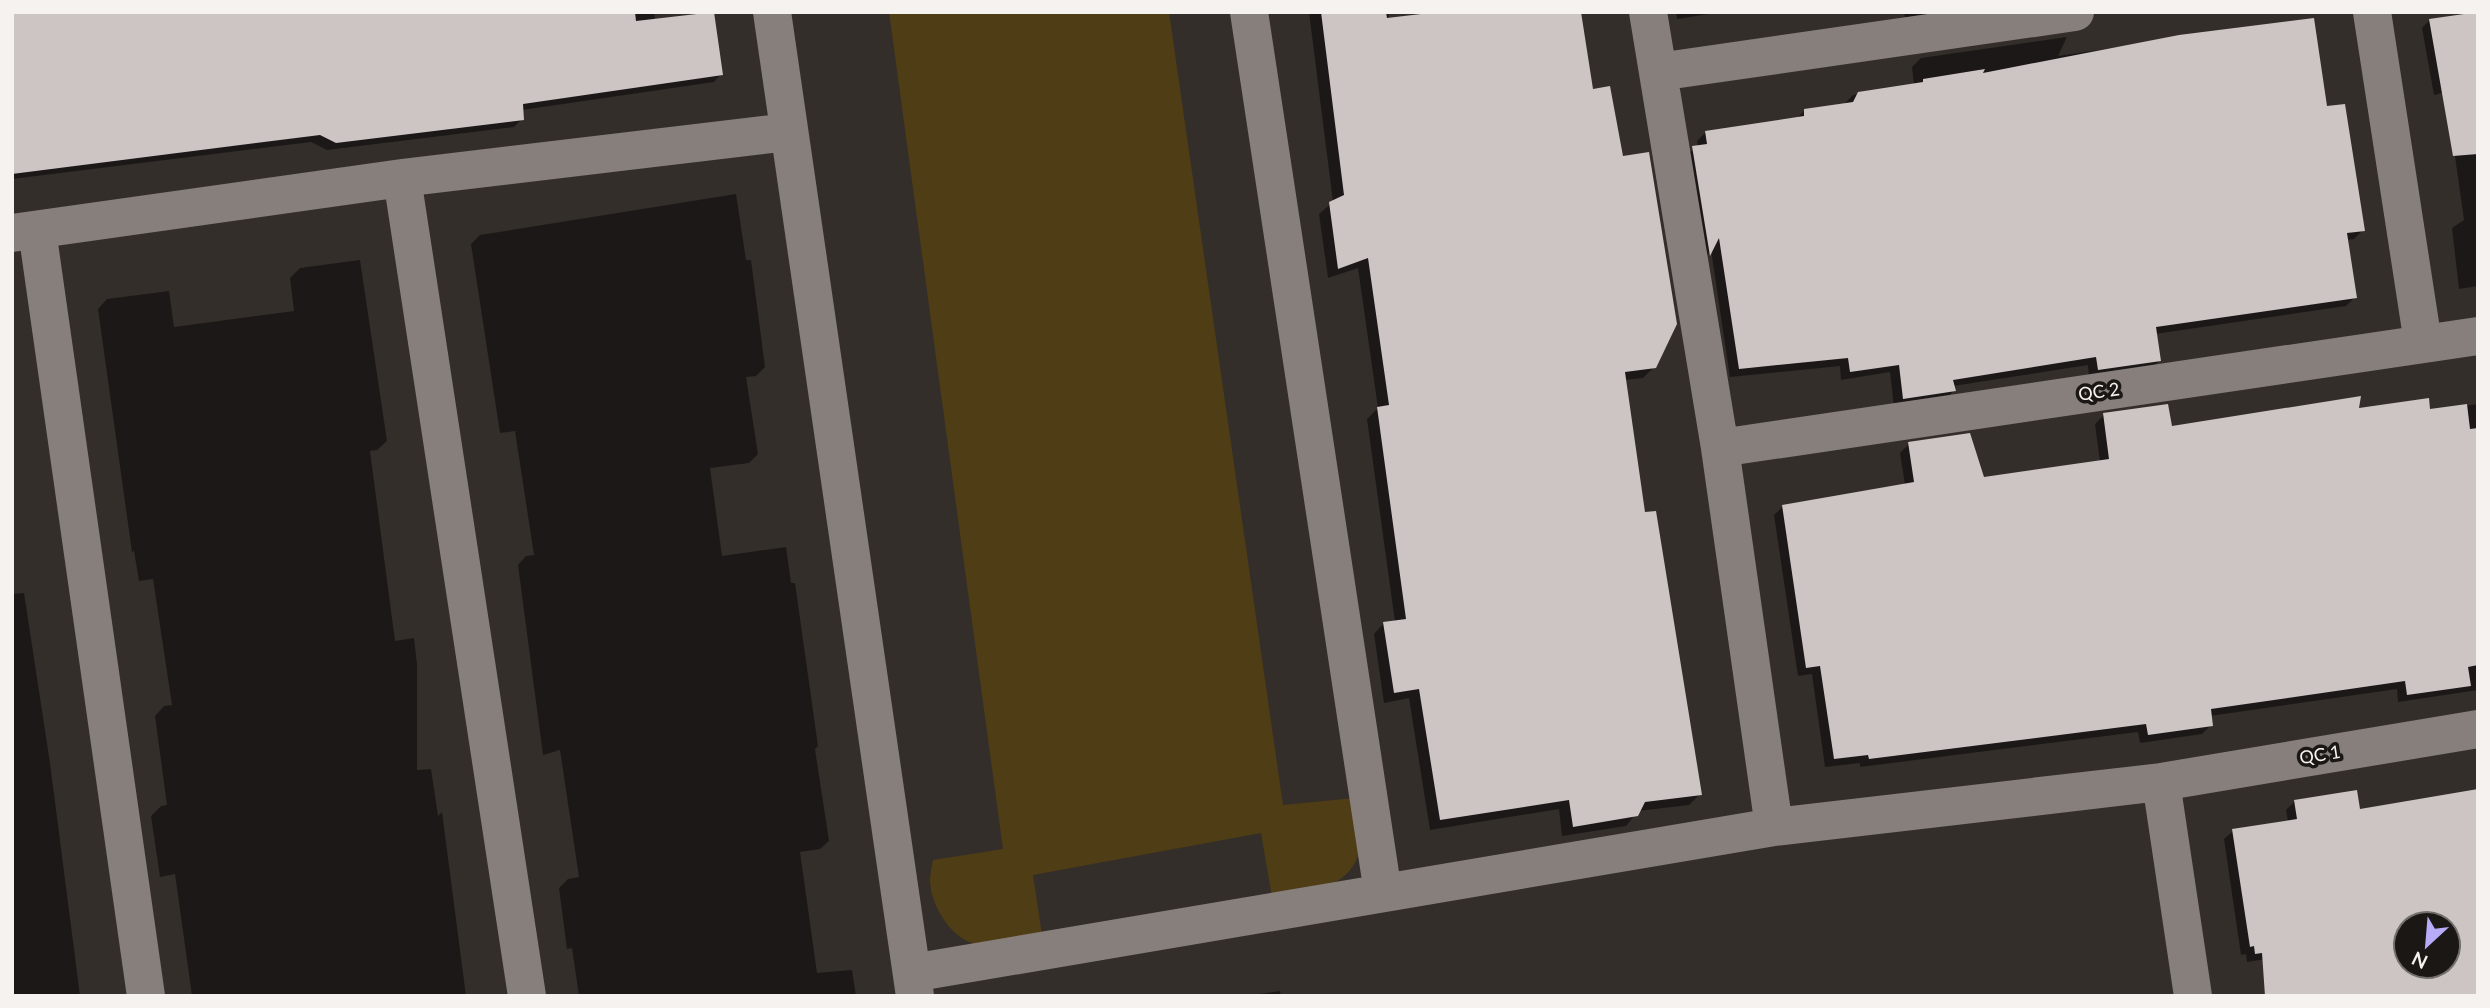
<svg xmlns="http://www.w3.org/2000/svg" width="2490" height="1008" font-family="Lato,sans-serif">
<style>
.green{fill:#4e3d15}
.shadow{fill:#0007;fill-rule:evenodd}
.building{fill:#cdc4c4;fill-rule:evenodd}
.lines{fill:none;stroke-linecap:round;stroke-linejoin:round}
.street{stroke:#877f7c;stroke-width:38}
.labels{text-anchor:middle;stroke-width:7;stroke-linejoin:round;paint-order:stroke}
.street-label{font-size:18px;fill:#f6f2f0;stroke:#1a1715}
</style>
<rect width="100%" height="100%" fill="#342e2b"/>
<!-- green -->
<path class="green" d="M889,12H1169L1283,805L1355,798C1357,812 1361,828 1360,842C1359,887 1307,893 1273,903L1261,833L1033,875L1042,935C1023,938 1001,946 982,945C954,944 931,907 930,881C930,875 932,866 933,860L1003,849Z"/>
<!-- shadow -->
<path class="shadow" d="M12,12H654L655,20L721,74L714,82L522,110V119L514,127L327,150L311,142L12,179Z
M1309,12H1388L1389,20L1592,91L1654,367L1643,378L1624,380L1644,514L1700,794L1689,805L1638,811L1626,826L1562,836L1559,809L1430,830L1409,698L1384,703L1374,634L1384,623L1395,622L1367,419L1378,408L1358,268L1328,278L1319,214L1333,202Z
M1676,12H1722L1677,19Z
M1904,12H1971L1906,22Z
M2478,13V286L2459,289L2452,228L2464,220L2446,92L2434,95L2422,28L2430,20Z
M2312,19L2326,108L2363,230L2354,239L2346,240L2355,297L2346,306L2155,334L2160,360L2151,369L2089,378L2088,365L1953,386L1954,390L1946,399L1894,407L1890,372L1841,380L1840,366L1730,377L1711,250L1702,262L1684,156L1698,147L1697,141L1706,132L1796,119L1804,111L1844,104L1853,95L1914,85L1912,67L1921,58L2067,37L2058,56Z
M736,194L746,260H751L765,367L756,376L746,377L758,454L749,463L710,468L722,556L786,547L791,583H795L818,746L815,749L829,841L820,849L800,852L817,973L852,970L856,996H579L572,948L567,949L559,888L568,879L579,877L560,750L543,755L518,565L526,556L534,555L515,431L500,433L471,244L480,235Z
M360,260L387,441L377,450L370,451L395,641L414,638L417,664V770L431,769L438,816L442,812L466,996H192L175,874L160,877L151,816L161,806L167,805L155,716L164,706L172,705L153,579L139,581L134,551L132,552L98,309L107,299L169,291L174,327L294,311L290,278L300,268Z
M2478,404V690L2398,702L2397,689L2210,716L2211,725L2202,734L2140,743L2138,732L1860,767V763L1825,767L1812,674L1798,676L1774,515L1783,506L1905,485L1900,453L1909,444L1983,479L2100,462L2095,424L2104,415L2170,428L2357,410L2429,411Z
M24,593L50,763L80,996H12V594Z
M2478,791V996L2286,956L2247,962L2246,954L2241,955L2224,839L2233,831L2288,822L2286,810L2295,801L2359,811ZM2406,924H2448V966H2406Z
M1280,991L1281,996H1245Z"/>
<!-- building -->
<path class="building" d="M12,12H635L636,21L714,12L723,75L523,104L524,120L336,143L320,135L12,174Z
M1321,12H1386L1387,18L1438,12H1581L1593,89L1610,86L1623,156L1649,152L1677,324L1656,368L1625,372L1645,512L1656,511L1702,795L1645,802L1638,816L1573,827L1569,800L1440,820L1419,689L1394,693L1383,622L1406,619L1377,407L1389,405L1368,258L1338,269L1329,202L1344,195Z
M2478,12V154L2453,156L2429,19Z
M2314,18L2327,106L2345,104L2365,231L2347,233L2357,298L2156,327L2161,361L2098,370L2096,357L1953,380L1956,391L1903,399L1899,365L1850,372L1848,358L1739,369L1719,238L1710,256L1692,146L1707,144L1705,131L1804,116V109L1853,102L1858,92L1923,82V79L1985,69L1983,73L2179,35Z
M2361,396L2359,408L2429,398L2430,409L2467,404L2470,429L2478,428V665L2468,667L2471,686L2407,695L2405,681L2211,709L2213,726L2148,735L2146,724L1869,759L1868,755L1834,759L1820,666L1806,668L1782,505L1914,482L1908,442L1970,433L1984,477L2109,459L2103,413L2168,404L2172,426Z
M2478,789V996H2265L2262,953L2255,954L2254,946L2250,947L2232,829L2297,819L2294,800L2357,790L2360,809ZM2406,924H2448V966H2406Z"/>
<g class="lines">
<!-- street -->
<path class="street" d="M772,12L915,996
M1249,12L1383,893
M1648,12L1720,448L1774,827
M2372,12L2423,343
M1658,72L2075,12
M402,178L527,996
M37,230L146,996
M12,233L402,178L788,132
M1720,448L2478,336
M2161,782L2193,996
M912,973L1774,827L2161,782L2478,729"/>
</g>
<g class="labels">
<!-- street labels -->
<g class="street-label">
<text transform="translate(2099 392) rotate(-8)" y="6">QC 2</text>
<text transform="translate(2320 755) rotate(-9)" y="6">QC 1</text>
</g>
</g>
<!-- border -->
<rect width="2490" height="1008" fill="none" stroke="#f6f2f0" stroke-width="28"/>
<!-- north arrow -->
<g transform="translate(2427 945) rotate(206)"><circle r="33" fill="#1a1715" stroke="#726f6d" stroke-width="2"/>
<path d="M0-5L12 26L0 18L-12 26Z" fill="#b6acf8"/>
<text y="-10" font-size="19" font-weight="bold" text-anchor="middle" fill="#f6f2f0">N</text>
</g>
</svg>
